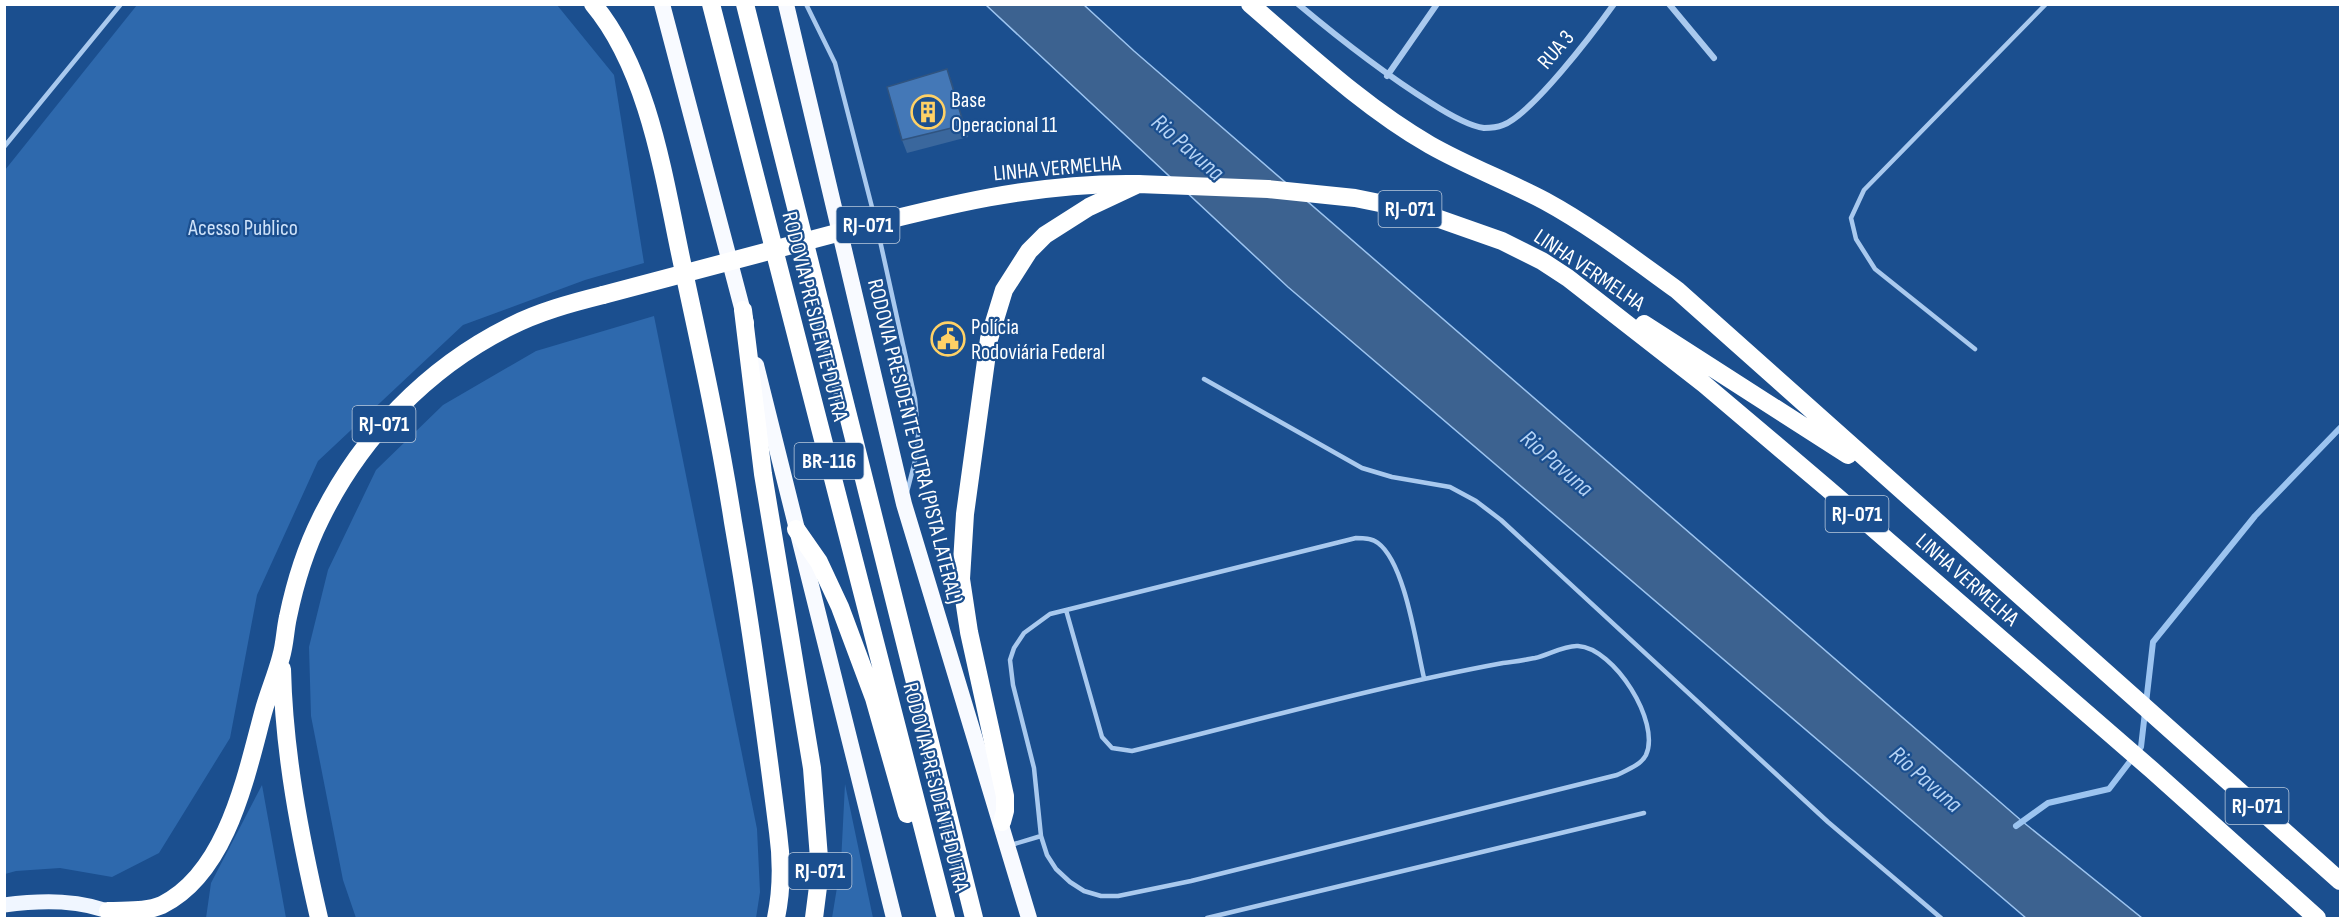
<svg xmlns="http://www.w3.org/2000/svg" width="2345" height="923" font-family="'Sofia Sans Condensed',sans-serif">
<style>
.green{fill:#2e69ad}
.water{fill:#3c6290;stroke:#9cc4f0;stroke-width:1.5}
.lines{fill:none;stroke-linecap:round;stroke-linejoin:round}
.stream{stroke:#9cc4f0;stroke-width:6}
.service{stroke:#a9c9ee;stroke-width:4.5}
.minor{stroke:#a9c9ee;stroke-width:6}
.primary{stroke:#f0f6ff;stroke-width:15}
.trunk{stroke:#f8faff;stroke-width:16}
.motorway{stroke:#fff;stroke-width:18}
.motorway-bridge{stroke:#fff;stroke-width:18}
.wall{fill:#3a679d}
.shaded-wall{fill:#305480}
.building{fill:#4478b7;stroke:#305480;stroke-width:1.5}
.labels{text-anchor:middle;stroke-width:4.5;stroke-linejoin:round;paint-order:stroke}
.shield{fill:#1b4f8f;stroke:#bbcadd;stroke-width:1.5}
.shield-label{font-size:21px;font-weight:bold;fill:#fff}
.street-label{font-size:22px;fill:#fff;stroke:#1b4f8f}
.poi-label{font-size:22px;fill:#fff;stroke:#1b4f8f;text-anchor:start}
.park-label{font-size:22px;fill:#cfe3fa;stroke:#1b4f8f}
.water-label{font-size:24px;font-style:italic;fill:#b5d3f5;stroke:#1b4f8f}
</style>
<rect width="100%" height="100%" fill="#1b4f8f"/>
<!-- green -->
<path class="green" d="M137,5H557L614,75L644,263L585,280L463,325L318,461L257,595L230,738L159,853L112,877L60,868L16,871L5,874V170Z
M654,316L757,829L760,892L756,918H356L343,880L311,716L309,647L328,570L376,470L443,405L536,351Z
M845,784L873,918H832L841,863Z
M262,785L286,918H206L211,883Z"/>
<!-- water -->
<path class="water" d="M986,5H1084L1134,51L2023,822L2142,918H2026L1288,287Z"/>
<g class="lines">
<!-- stream -->
<path class="stream" d="M2016,826L2048,803L2109,789L2141,747L2153,642L2255,516L2340,428"/>
<!-- service -->
<path class="service" d="M806,4L835,63L875,219
M4,147L121,4
M877,227L915,399L918,432L917,453L907,492
M1975,349L1875,269L1856,239L1851,218L1864,190L2046,4
M1204,379L1362,468L1392,477L1450,487L1476,501L1501,520L1828,822L1941,918
M1066,610L1102,737L1112,748L1132,751C1255,721 1378,686 1503,663C1514,662 1524,660 1535,658C1548,655 1565,645 1578,646C1614,648 1661,722 1646,755C1641,765 1627,770 1617,775L1191,881L1118,896H1101L1084,891L1070,882L1056,869L1047,855L1041,836L1034,768L1013,685L1010,660L1014,648L1024,633L1050,614L1356,538C1363,538 1372,538 1378,543C1405,563 1416,644 1424,678
M1011,845L1041,836
M1207,918L1644,813"/>
<!-- minor -->
<path class="minor" d="M1298,4C1341,40 1383,73 1431,103C1445,112 1468,126 1484,128C1489,128 1498,127 1503,125C1532,114 1594,32 1614,4
M1669,4L1714,58
M1387,76L1437,4"/>
<!-- primary -->
<path class="primary" d="M4,905C42,900 82,899 117,915"/>
<!-- trunk -->
<path class="trunk" d="M662,4L746,323
M786,4L904,504L1029,918
M756,365L894,918"/>
<!-- motorway -->
<path class="motorway" d="M593,4C651,73 665,186 684,272C702,355 720,438 733,522C751,625 765,728 778,832C782,861 782,889 776,918
M711,4L946,918
M745,4L974,918
M1250,4C1307,53 1364,107 1430,145C1467,166 1507,181 1545,201C1591,226 1634,259 1677,290L2340,881
M743,310L763,474L812,768L820,871L814,918
M1644,324L1848,455
M796,529L819,562L840,607L874,698L907,814
M282,669C284,754 300,836 319,918
M1002,822L1005,811V796L969,632L961,579L965,514L989,339L1004,290L1029,251L1045,235L1089,207L1138,184L1268,189L1355,198L1414,210L1502,241L1542,261L1568,278L1704,384L1828,489L2152,770L2317,918
M108,911C126,910 146,912 162,905C227,873 246,776 263,713C268,694 276,676 281,657C285,644 285,630 288,617C295,583 305,550 321,518C361,437 427,368 509,327C538,312 571,303 603,295"/>
<!-- motorway-bridge -->
<path class="motorway-bridge" d="M603,295C681,274 759,254 837,233C938,207 1033,182 1138,184"/>
</g>
<!-- wall -->
<path class="wall" d="M947,69L968,137L907,153L902,140Z"/>
<!-- shaded-wall -->
<path class="shaded-wall" d="M947,69L952,82L968,137L964,125Z"/>
<!-- building -->
<path class="building" d="M947,69L964,125L902,140L887,87Z"/>
<!-- icons -->
<defs>
<g id="building-ring" transform="scale(1.725)"><circle r="9.5" fill="#1b4f8f" stroke="#ffd166" stroke-width="1.5"/><path d="M-4-6H4V6H1V3H-1V6H-4ZM-2.5-4.3h1.7v1.8h-1.7ZM.8-4.3h1.7v1.8H.8ZM-2.5-1h1.7V.8h-1.7ZM.8-1h1.7V.8H.8Z" fill="#ffd166"/></g>
<g id="civic-ring" transform="scale(1.725)"><circle r="9.5" fill="#1b4f8f" stroke="#ffd166" stroke-width="1.5"/><path d="M-.6-6.5H3V-4.5H.6V-3L4-1V1h2V6H-6V1h2V-1L-.6-3ZM-1.2 2.5V6h2.4V2.5Z" fill="#ffd166"/></g>
</defs>
<g fill-rule="evenodd">
<use href="#building-ring" x="928" y="112"/>
<use href="#civic-ring" x="948" y="339"/>
</g>
<g class="labels">
<!-- shield labels -->
<g class="shield">
<rect x="1378.5" y="191" width="63" height="36" rx="4.5"/>
<rect x="836.5" y="207" width="63" height="36" rx="4.5"/>
<rect x="352.5" y="406" width="63" height="36" rx="4.5"/>
<rect x="794.5" y="443" width="69" height="36" rx="4.5"/>
<rect x="1825.5" y="496" width="63" height="36" rx="4.5"/>
<rect x="2225.5" y="788" width="63" height="36" rx="4.5"/>
<rect x="788.5" y="853" width="63" height="36" rx="4.5"/>
</g>
<g class="shield-label">
<text x="1410" y="216">RJ-071</text>
<text x="868" y="232">RJ-071</text>
<text x="384" y="431">RJ-071</text>
<text x="829" y="468">BR-116</text>
<text x="1857" y="521">RJ-071</text>
<text x="2257" y="813">RJ-071</text>
<text x="820" y="878">RJ-071</text>
</g>
<!-- street labels -->
<g class="street-label">
<text transform="translate(1555 49) rotate(-49)" y="8">RUA 3</text>
<text transform="translate(1057 167) rotate(-5)" y="8">LINHA VERMELHA</text>
<text transform="translate(1590 269) rotate(34)" y="8">LINHA VERMELHA</text>
<text transform="translate(816 316) rotate(76)" y="8">RODOVIA PRESIDENTE DUTRA</text>
<text transform="translate(916 441) rotate(76)" y="8">RODOVIA PRESIDENTE DUTRA (PISTA LATERAL)</text>
<text transform="translate(1968 579) rotate(41)" y="8">LINHA VERMELHA</text>
<text transform="translate(937 787) rotate(76)" y="8">RODOVIA PRESIDENTE DUTRA</text>
</g>
<!-- poi labels -->
<g class="poi-label">
<text x="951" y="107">Base<tspan x="951" dy="25">Operacional 11</tspan></text>
<text x="971" y="334">Polícia<tspan x="971" dy="25">Rodoviária Federal</tspan></text>
</g>
<!-- park labels -->
<g class="park-label">
<text x="243" y="235">Acesso Publico</text>
</g>
<!-- water labels -->
<g class="water-label">
<text transform="translate(1188 147) rotate(41)" y="8">Rio Pavuna</text>
<text transform="translate(1557 463) rotate(41)" y="8">Rio Pavuna</text>
<text transform="translate(1926 779) rotate(41)" y="8">Rio Pavuna</text>
</g>
</g>
<!-- border -->
<rect width="2345" height="923" fill="none" stroke="#ffffff" stroke-width="12"/>
</svg>
